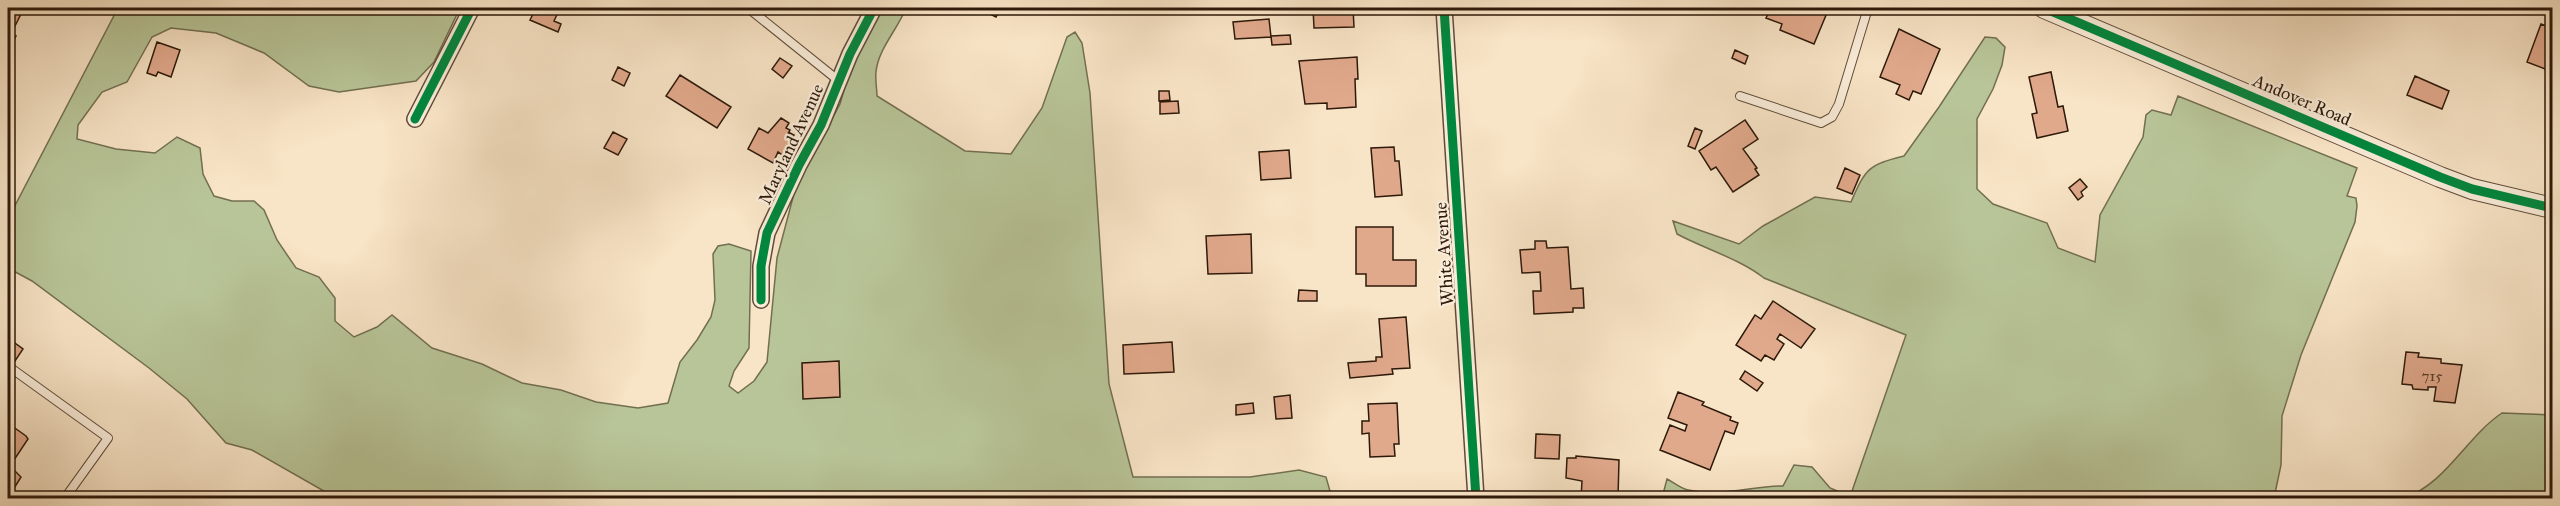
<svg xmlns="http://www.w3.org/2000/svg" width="2560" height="506" font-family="'IM FELL Great Primer',serif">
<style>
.green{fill:#b8c598;stroke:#726f51;stroke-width:1.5}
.building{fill:#e1a98c;stroke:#2d190a;stroke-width:1.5}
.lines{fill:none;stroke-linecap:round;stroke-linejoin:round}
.service-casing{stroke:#604c39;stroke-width:10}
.minor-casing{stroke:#604c39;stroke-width:18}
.tertiary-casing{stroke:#604c39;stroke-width:22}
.service{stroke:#faedda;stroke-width:8}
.minor{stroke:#faedda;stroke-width:15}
.tertiary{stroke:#faedda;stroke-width:20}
.cycleway-casing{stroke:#faedda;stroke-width:13}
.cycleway{stroke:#00873e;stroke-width:9}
.labels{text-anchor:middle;stroke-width:4.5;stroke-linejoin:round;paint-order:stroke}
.number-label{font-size:15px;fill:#5a3d2a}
.street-label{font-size:18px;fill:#2d190a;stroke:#faedda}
</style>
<rect width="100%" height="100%" fill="#f8e4c6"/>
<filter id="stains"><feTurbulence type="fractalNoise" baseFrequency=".00333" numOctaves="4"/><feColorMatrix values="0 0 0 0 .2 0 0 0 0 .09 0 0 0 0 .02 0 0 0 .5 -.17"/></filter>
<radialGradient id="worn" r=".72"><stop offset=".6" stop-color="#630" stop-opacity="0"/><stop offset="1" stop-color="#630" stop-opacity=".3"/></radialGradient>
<!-- green -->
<path class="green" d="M118,8H460L434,62L416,81L339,92L309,86L264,53L216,33L171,28L152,37L127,82L102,92L78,125L77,139L116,149L155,153L177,137L200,148L203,174L214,196L232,201H254L264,210L277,240L296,268L319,277L335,298V321L354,337L377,327L392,315L432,348L482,364L522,383L561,390L596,402L638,408L668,403L680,362L697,340L711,317L715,300L713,254L718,246L729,244L751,251L749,348L734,371L729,386L738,393L754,381L767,362L777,258L796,186L840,104L850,69L879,8H906C898,29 878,49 876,72C875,80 877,89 877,96L965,151L1011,154L1042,108L1067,37L1075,32L1082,43L1090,93L1109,384L1133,477H1250L1299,470L1326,477L1332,498H336L252,450L226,443L187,399L149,368L32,281L8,268V219Z
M1985,37L1996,38L2005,47L2002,65L1993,89L1977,119V189L1993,204L2047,223L2058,248L2095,262L2100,215L2143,137L2146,115L2152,110L2171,115L2178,96L2357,168L2347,196L2356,198L2357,206L2355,222L2301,355L2282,416L2281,465L2274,498H1662L1667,479C1673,482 1681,489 1688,490C1720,497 1751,486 1783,486L1794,465L1812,467L1830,488L1849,496L1851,494L1906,335L1764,278C1740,259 1705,249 1677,234L1673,221L1739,244L1763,226L1815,197L1851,202C1866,168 1868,165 1904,156L1939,107Z
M2502,413L2552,415V498H2404C2446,484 2466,437 2502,413Z"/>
<!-- building -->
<path class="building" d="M8,8H24L11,34L16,36L8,54Z
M536,8H560L554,21L561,24L558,32L530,20Z
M973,8H1001L996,17L986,12L982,14Z
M1313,8H1353L1354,27L1314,28Z
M1771,8H1829L1814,44L1780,30L1782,24L1766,18Z
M1269,19L1271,37L1235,39L1233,22Z
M2541,24L2552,28V63L2548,70L2527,62Z
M1899,29L1940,49L1921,94L1913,91L1909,100L1896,94L1900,85L1880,77Z
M1290,35L1291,44L1272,45L1271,36Z
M157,42L180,50L171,77L158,72L156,76L147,73Z
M1735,50L1748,56L1745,64L1732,58Z
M1357,57L1358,79H1355L1356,107L1327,109V103L1305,104L1299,61Z
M780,58L792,66L783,78L772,69Z
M618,67L630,73L624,86L612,80Z
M2051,72L2058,107L2063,106L2068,131L2037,138L2032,114L2037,113L2029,77Z
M680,75L731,107L717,128L666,96Z
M2415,76L2449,91L2442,109L2407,95Z
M1159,91H1169L1170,100L1159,101Z
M1178,101L1179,113L1160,114V102Z
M781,118L789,123L786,128L790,130L785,139L790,133L794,135L790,142L793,143L785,157L778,152L773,163L748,149L759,128L768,133Z
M1745,120L1758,139L1743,149L1757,168L1755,169L1759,175L1733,192L1716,167L1711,170L1699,151Z
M1695,128L1702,131L1695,149L1688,146Z
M613,132L627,139L618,155L604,148Z
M1394,147L1395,161H1399L1402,195L1375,197L1371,148Z
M1289,150L1291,178L1261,180L1259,152Z
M1845,168L1860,175L1852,194L1837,188Z
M2080,179L2087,187L2081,192L2083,196L2078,200L2069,188Z
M1356,227H1393V260H1416V286H1366V274H1356Z
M1251,234L1252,273L1208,274L1206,236Z
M1535,241H1546L1547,248L1568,247L1571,289L1583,288L1584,308H1573V312L1534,314L1533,291H1541L1540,272L1522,273L1520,250L1535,249Z
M1299,290L1317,291V301H1298Z
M1773,301L1815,329L1801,348L1780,334L1777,339L1784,344L1774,360L1765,355L1761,361L1736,345L1755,315L1761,319Z
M1406,317L1410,368L1392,369L1393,374L1350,378L1348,363L1376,361V357H1382L1379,319Z
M8,338L23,349L15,361L8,356Z
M1172,342L1174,372L1124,374L1123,345Z
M2406,352L2419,353L2418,357L2441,359V363L2462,365L2455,403L2434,401L2436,387H2428V390L2413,389L2412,385L2402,384Z
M839,361L840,397L803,399L802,363Z
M1745,371L1763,383L1757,391L1740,379Z
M1678,392L1704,402L1702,405L1731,417L1730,420L1738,423L1734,434L1725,431L1710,470L1660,450L1670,425L1685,431L1687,425L1668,418Z
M1290,395L1292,418L1276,419L1274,397Z
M1253,403L1254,413L1236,415V405Z
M1397,403L1399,444H1394L1395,456L1370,457L1369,433L1362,434V421H1369L1368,404Z
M12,426L26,436L28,439L10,466L21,477L8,498V429Z
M1536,434L1560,435L1559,459L1535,458Z
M1576,456L1619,460L1618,498H1581L1582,481L1566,478L1567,458H1576Z"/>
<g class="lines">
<!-- service casing -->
<g class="service-casing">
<path id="service" d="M748,8L839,81
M1740,96L1821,123L1832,117L1839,104L1868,8
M8,366L108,438L65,498"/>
</g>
<!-- minor casing -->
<g class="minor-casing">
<path id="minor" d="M1444,8L1476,498
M415,119L472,8
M761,300V266L767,233L799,165L821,125L850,54L874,8"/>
</g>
<!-- tertiary casing -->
<g class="tertiary-casing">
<path id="tertiary" d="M2044,8L2440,177L2472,189L2552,208"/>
</g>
<!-- service -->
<use href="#service" class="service"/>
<!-- minor -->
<use href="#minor" class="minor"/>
<!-- tertiary -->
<use href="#tertiary" class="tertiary"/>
<!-- cycleway casing -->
<g class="cycleway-casing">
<path id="cycleway" d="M1444,8L1476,498
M2044,8L2440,177L2472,189L2552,208
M415,119L472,8
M761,300V266L767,233L799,165L821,125L850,54L874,8"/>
</g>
<!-- cycleway -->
<use href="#cycleway" class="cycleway"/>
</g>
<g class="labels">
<!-- number labels -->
<g class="number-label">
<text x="2432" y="381">715</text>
</g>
<!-- street labels -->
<g class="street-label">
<text transform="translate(2302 100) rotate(23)" y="6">Andover Road</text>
<text transform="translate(791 144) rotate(-65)" y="6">Maryland Avenue</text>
<text transform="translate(1444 254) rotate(-94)" y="6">White Avenue</text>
</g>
</g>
<!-- margin -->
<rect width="2560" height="506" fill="none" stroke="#f8e4c6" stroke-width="30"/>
<rect x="9" y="9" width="2542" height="488" fill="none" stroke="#2d190a" stroke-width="3"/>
<rect x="15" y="15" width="2530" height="476" fill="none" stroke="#2d190a" stroke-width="1.5"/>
<rect width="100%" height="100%" filter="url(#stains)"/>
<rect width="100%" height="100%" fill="url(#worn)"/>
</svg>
